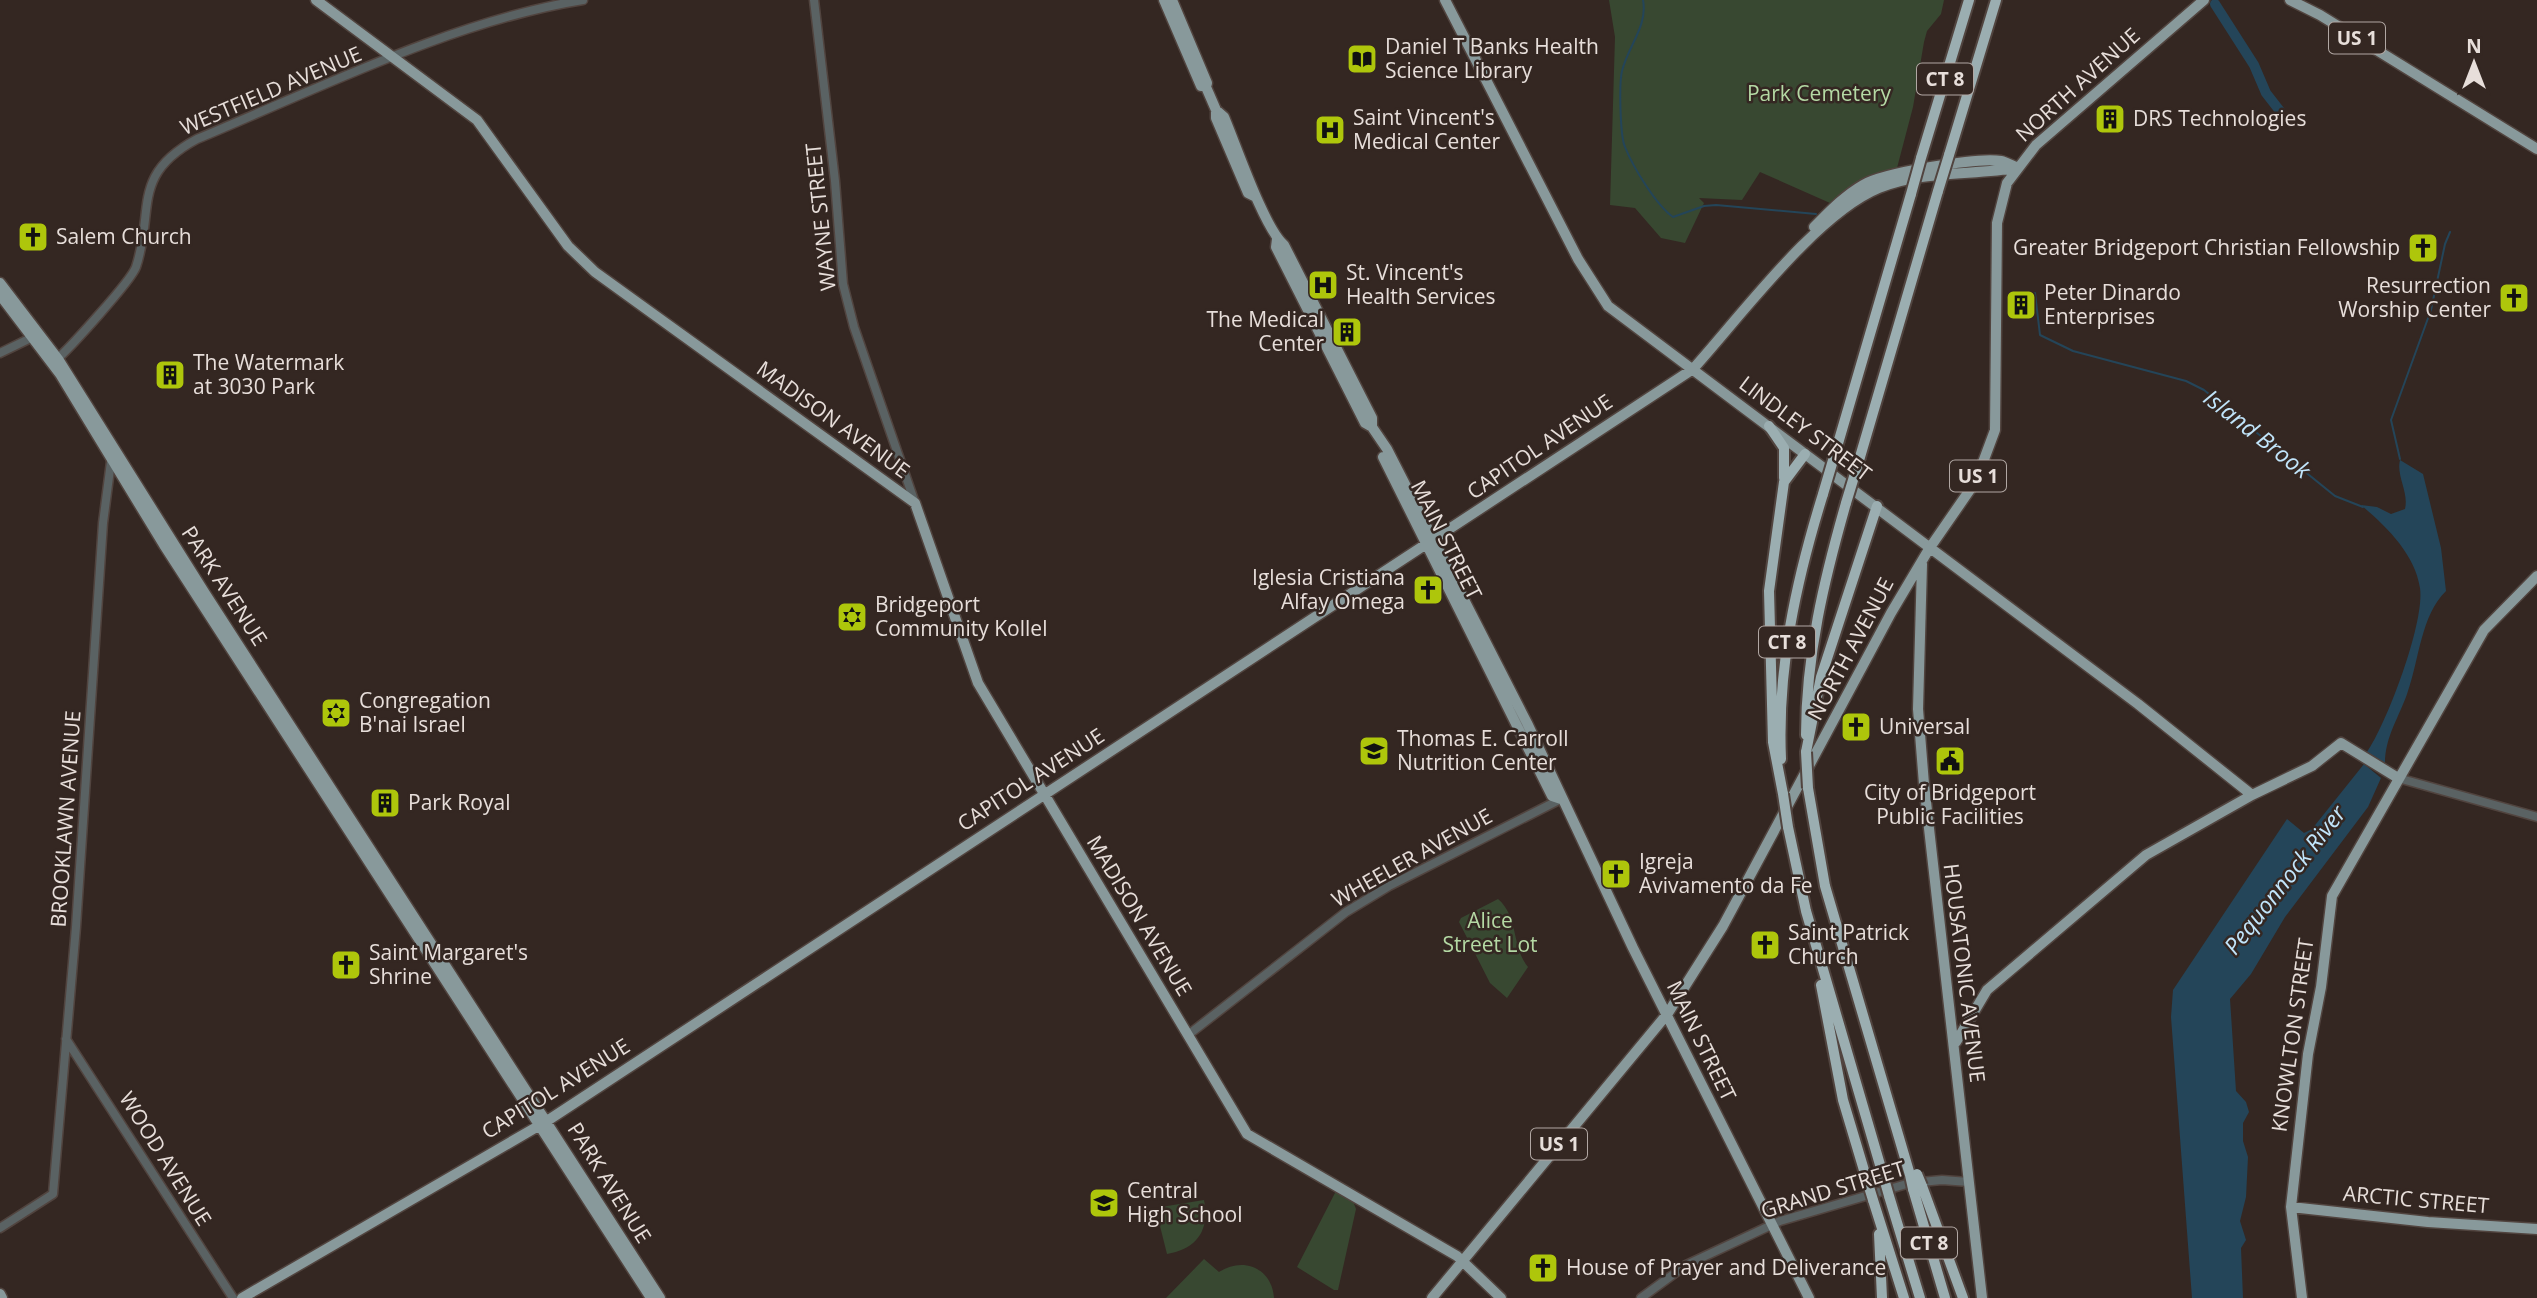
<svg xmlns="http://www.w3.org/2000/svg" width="2537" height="1298" font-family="'Open Sans',sans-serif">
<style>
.green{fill:#384831}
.water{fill:#244559}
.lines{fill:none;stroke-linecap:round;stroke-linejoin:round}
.stream{stroke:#244559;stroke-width:2}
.river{stroke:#244559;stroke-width:10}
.minor-casing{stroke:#51443f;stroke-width:11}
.major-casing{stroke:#51443f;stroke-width:13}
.highway-casing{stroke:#51443f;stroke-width:14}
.minor{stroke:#5a6263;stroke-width:8}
.major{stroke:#88999b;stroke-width:10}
.highway{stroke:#9baeb1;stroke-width:10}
.highway-bridge-casing{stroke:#51443f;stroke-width:14;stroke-linecap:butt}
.highway-bridge{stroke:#9baeb1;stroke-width:10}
.labels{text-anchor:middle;stroke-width:5;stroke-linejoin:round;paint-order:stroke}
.shield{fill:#342722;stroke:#b1a7a3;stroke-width:2}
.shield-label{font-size:19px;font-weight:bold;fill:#e7deda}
.poi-label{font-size:21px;fill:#e7deda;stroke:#342722;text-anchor:start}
.street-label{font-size:21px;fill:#e7deda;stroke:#342722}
.park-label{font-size:21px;fill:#b4d9a4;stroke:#342722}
.water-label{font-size:23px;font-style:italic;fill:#c1e5fb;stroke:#342722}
</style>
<rect width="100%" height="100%" fill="#342722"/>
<!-- green -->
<path class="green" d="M1609,0H1944L1941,14L1927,31L1924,42L1913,107L1897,168L1859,182L1830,203L1760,172L1742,200L1699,198L1704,203L1685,243L1661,238L1635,208L1610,205L1615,37Z
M1498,899C1519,917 1511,946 1528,967L1507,998L1490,983L1459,922L1461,918Z
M1336,1191L1353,1201L1356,1209L1338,1290H1334L1297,1267Z
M1204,1200C1210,1230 1197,1249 1167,1254L1157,1214L1161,1207Z
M1204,1259L1219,1272C1243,1256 1272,1268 1274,1298H1166Z"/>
<!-- water -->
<path class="water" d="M2400,460L2423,474L2441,548L2446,591C2421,615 2419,660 2408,691C2400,716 2385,736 2385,763L2367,752C2387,723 2425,622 2420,588C2415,554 2386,526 2361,505L2377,507L2391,514L2405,509C2409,492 2396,476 2400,460Z
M2364,764L2381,778L2368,807L2285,917L2251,974L2230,999L2236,1091L2246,1102L2249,1112L2243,1123V1141L2248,1157L2246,1197L2240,1221L2246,1240L2241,1248L2243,1298H2192L2171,1017L2173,990L2287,819L2304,833L2312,829Z"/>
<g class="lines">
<!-- stream -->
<path class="stream" d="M1643,0C1648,26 1628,46 1622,71C1619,83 1620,136 1625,147C1633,167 1656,205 1673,217L1704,206L1716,205L1816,214
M2035,293L2040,335L2073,351L2186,381L2204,390L2335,496L2363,507
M2400,459L2391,420L2431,310L2445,244L2450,232"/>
<!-- river -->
<path class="river" d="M2215,4L2254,65L2266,93L2280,111"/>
<!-- minor casing -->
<g class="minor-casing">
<path id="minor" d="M814,0L835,181L843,284L854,327L915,503
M0,353L35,336
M55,361C69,349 131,281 136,267C155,210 130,175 197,139C317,89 456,20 583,0
M2398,778L2537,817
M1188,1035L1346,912L1389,886L1561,799
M66,1039L233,1298
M0,1228L53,1194L76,927L103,523L112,454
M1641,1298L1686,1265L1780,1221L1910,1183L1942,1180L1969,1182"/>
</g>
<!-- major casing -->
<g class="major-casing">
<path id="major" d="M316,0L477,120L568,246L595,272L915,503L978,683L1247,1134L1457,1256L1501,1298
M1164,0L1201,86H1205
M1172,0L1207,83L1206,87L1216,110L1224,117C1236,145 1264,228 1284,245L1372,418V427L1387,449L1527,723L1633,948L1809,1298
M1445,0L1578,259L1608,306L2138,704L2252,795
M2290,0L2320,15L2537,149
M1216,110V118L1248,193L1256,197
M1814,227C1829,212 1844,196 1863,185C1883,173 1978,157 2001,161C2006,162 2011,165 2016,167
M1277,239L1276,247L1365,423L1372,427
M0,283L58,359L204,592L660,1298
M0,295L60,374L164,545L651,1298
M1383,457L1552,796L1561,799
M1922,564L1918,709L1924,784L1982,1298
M1956,1042L1987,990L2146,855L2252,795L2312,766L2341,743L2398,778
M2291,1207L2428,1222L2537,1229
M0,1294L2,1298
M242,1298L547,1121L1693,369C1740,317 1816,214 1879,188C1918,171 1974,175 2016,168
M1432,1298L1668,1013L1723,926L1891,613L1929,549L1976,481L1995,430L1997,223L2007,183L2036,145L2204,0
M2302,1298L2291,1207L2308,1054L2321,987L2332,896L2484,630L2537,576"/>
</g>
<!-- highway casing -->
<g class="highway-casing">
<path id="highway" d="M1949,155L1996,0
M1921,158L1969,0
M1769,426L1784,448V478
M1839,440L1911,194
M1860,457L1938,191
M1806,735C1806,655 1824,580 1846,503
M1806,752L1821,677L1877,506
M1781,759C1777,668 1796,581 1823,494
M1808,788L1825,886L1910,1175
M1783,794L1773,742L1769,591L1784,482L1805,454
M1788,827L1806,911L1885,1182
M1821,985L1843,1100L1869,1187
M1922,1186L1963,1298
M1913,1189L1945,1298
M1889,1196L1920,1298
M1873,1200L1904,1298
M1879,1234L1882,1298"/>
</g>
<!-- minor -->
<use href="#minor" class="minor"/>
<!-- major -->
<use href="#major" class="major"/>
<!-- highway -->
<use href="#highway" class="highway"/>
<!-- highway-bridge casing -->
<g class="highway-bridge-casing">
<path id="highway-bridge" d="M1938,191L1949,155
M1911,194L1921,158
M1823,494L1839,440
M1846,503L1860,457
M1806,752L1808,788
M1783,794L1788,827
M1917,1174L1922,1186
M1910,1175L1913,1189
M1885,1182L1889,1196
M1869,1187L1873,1200"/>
</g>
<!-- highway-bridge -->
<use href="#highway-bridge" class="highway-bridge"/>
</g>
<!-- icons -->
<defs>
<g id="library-square" transform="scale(1.575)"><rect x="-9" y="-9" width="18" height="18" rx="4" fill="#aec60b" stroke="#342722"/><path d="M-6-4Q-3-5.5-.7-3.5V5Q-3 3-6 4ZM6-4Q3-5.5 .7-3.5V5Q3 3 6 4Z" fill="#111"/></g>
<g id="building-square" transform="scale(1.575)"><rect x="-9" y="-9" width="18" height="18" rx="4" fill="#aec60b" stroke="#342722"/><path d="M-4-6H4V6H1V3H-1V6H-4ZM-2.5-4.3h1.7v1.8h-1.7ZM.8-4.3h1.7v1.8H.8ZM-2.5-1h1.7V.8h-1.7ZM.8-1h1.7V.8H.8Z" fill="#111"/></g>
<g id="hospital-square" transform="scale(1.575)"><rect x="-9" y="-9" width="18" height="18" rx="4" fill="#aec60b" stroke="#342722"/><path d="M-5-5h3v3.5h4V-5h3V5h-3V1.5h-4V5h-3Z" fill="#111"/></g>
<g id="church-square" transform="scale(1.575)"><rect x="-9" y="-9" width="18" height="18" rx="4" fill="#aec60b" stroke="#342722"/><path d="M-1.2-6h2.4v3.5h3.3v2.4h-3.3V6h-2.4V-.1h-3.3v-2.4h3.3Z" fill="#111"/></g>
<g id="synagogue-square" transform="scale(1.575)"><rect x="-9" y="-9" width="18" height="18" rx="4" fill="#aec60b" stroke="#342722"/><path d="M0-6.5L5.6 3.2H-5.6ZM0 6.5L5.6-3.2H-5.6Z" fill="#111"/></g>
<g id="school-square" transform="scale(1.575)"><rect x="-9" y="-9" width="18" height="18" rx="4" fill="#aec60b" stroke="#342722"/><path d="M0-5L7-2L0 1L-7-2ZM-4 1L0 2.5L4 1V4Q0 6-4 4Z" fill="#111"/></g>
<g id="civic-square" transform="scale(1.575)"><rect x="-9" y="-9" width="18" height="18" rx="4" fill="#aec60b" stroke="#342722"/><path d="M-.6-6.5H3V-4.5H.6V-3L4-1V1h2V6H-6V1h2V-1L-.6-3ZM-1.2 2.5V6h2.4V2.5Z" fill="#111"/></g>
</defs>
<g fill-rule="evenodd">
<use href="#library-square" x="1362" y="59"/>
<use href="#building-square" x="2110" y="119"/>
<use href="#hospital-square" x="1330" y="130"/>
<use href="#church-square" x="33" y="237"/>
<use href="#church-square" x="2423" y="248"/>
<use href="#hospital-square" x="1323" y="285"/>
<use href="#church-square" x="2514" y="298"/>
<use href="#building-square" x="2021" y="305"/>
<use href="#building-square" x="1347" y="332"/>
<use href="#building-square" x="170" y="375"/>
<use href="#church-square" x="1428" y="590"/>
<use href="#synagogue-square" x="852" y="617"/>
<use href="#synagogue-square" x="336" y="713"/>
<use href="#church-square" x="1856" y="727"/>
<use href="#school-square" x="1374" y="751"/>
<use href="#civic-square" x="1950" y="761"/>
<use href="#building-square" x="385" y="803"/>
<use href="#church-square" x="1616" y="874"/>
<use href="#church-square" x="1765" y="945"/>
<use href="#church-square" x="346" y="965"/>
<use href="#school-square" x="1104" y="1203"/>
<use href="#church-square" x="1543" y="1268"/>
</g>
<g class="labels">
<!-- shield labels -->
<g class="shield">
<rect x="2329" y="22.5" width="56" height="31" rx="5"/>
<rect x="1917" y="63.5" width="56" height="31" rx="5"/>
<rect x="1950" y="460.5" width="56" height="31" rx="5"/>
<rect x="1759" y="626.5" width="56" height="31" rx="5"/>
<rect x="1531" y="1128.5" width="56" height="31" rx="5"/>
<rect x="1901" y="1227.5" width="56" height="31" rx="5"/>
</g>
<g class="shield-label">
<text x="2357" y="45">US 1</text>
<text x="1945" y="86">CT 8</text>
<text x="1978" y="483">US 1</text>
<text x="1787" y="649">CT 8</text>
<text x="1559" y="1151">US 1</text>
<text x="1929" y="1250">CT 8</text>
</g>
<!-- poi labels -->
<g class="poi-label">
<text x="1385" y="54">Daniel T Banks Health<tspan x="1385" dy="24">Science Library</tspan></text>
<text x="1353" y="125">Saint Vincent's<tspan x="1353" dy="24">Medical Center</tspan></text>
<text x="2133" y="126">DRS Technologies</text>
<text x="56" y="244">Salem Church</text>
<text x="2400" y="255" text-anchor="end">Greater Bridgeport Christian Fellowship</text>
<text x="1346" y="280">St. Vincent's<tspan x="1346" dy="24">Health Services</tspan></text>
<text x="2491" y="293" text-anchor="end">Resurrection<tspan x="2491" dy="24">Worship Center</tspan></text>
<text x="2044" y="300">Peter Dinardo<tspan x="2044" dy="24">Enterprises</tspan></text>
<text x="1324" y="327" text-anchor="end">The Medical<tspan x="1324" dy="24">Center</tspan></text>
<text x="193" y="370">The Watermark<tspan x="193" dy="24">at 3030 Park</tspan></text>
<text x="1405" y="585" text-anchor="end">Iglesia Cristiana<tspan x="1405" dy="24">Alfay Omega</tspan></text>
<text x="875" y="612">Bridgeport<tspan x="875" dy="24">Community Kollel</tspan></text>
<text x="359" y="708">Congregation<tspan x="359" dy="24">B'nai Israel</tspan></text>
<text x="1879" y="734">Universal</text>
<text x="1397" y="746">Thomas E. Carroll<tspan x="1397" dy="24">Nutrition Center</tspan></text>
<text x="1950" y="800" text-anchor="middle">City of Bridgeport<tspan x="1950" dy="24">Public Facilities</tspan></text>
<text x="408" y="810">Park Royal</text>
<text x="1639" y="869">Igreja<tspan x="1639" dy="24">Avivamento da Fe</tspan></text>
<text x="1788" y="940">Saint Patrick<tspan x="1788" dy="24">Church</tspan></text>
<text x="369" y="960">Saint Margaret's<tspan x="369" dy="24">Shrine</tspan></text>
<text x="1127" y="1198">Central<tspan x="1127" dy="24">High School</tspan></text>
<text x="1566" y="1275">House of Prayer and Deliverance</text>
</g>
<!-- street labels -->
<g class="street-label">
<text transform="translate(2078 85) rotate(-42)" y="7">NORTH AVENUE</text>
<text transform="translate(271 91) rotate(-23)" y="7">WESTFIELD AVENUE</text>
<text transform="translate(821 217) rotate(-96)" y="7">WAYNE STREET</text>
<text transform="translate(833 420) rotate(36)" y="7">MADISON AVENUE</text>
<text transform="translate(1805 429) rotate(37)" y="7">LINDLEY STREET</text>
<text transform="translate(1540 447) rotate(-34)" y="7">CAPITOL AVENUE</text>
<text transform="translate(1446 540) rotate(63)" y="7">MAIN STREET</text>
<text transform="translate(224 586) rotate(57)" y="7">PARK AVENUE</text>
<text transform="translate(1851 649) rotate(-62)" y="7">NORTH AVENUE</text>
<text transform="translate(1031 780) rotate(-33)" y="7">CAPITOL AVENUE</text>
<text transform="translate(66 819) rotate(-86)" y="7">BROOKLAWN AVENUE</text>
<text transform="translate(1412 858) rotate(-29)" y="7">WHEELER AVENUE</text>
<text transform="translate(1139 916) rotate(59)" y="7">MADISON AVENUE</text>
<text transform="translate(1964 973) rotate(83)" y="7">HOUSATONIC AVENUE</text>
<text transform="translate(2293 1035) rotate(-82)" y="7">KNOWLTON STREET</text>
<text transform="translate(1701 1041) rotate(64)" y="7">MAIN STREET</text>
<text transform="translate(556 1089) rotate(-32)" y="7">CAPITOL AVENUE</text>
<text transform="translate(165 1159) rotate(58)" y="7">WOOD AVENUE</text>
<text transform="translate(609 1183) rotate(58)" y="7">PARK AVENUE</text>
<text transform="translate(1833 1190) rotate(-17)" y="7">GRAND STREET</text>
<text transform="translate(2416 1200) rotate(5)" y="7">ARCTIC STREET</text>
</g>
<!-- park labels -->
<g class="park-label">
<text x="1819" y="101">Park Cemetery</text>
<text x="1490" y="928">Alice<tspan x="1490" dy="24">Street Lot</tspan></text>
</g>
<!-- water labels -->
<g class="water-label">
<text transform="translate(2257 434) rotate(38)" y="8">Island Brook</text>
<text transform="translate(2285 880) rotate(-52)" y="8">Pequonnock River</text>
</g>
</g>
<!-- north arrow -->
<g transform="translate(2474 63)" stroke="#342722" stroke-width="5" paint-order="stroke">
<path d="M0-5L12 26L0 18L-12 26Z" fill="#e7deda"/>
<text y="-10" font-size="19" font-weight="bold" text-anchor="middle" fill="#e7deda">N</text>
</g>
</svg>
